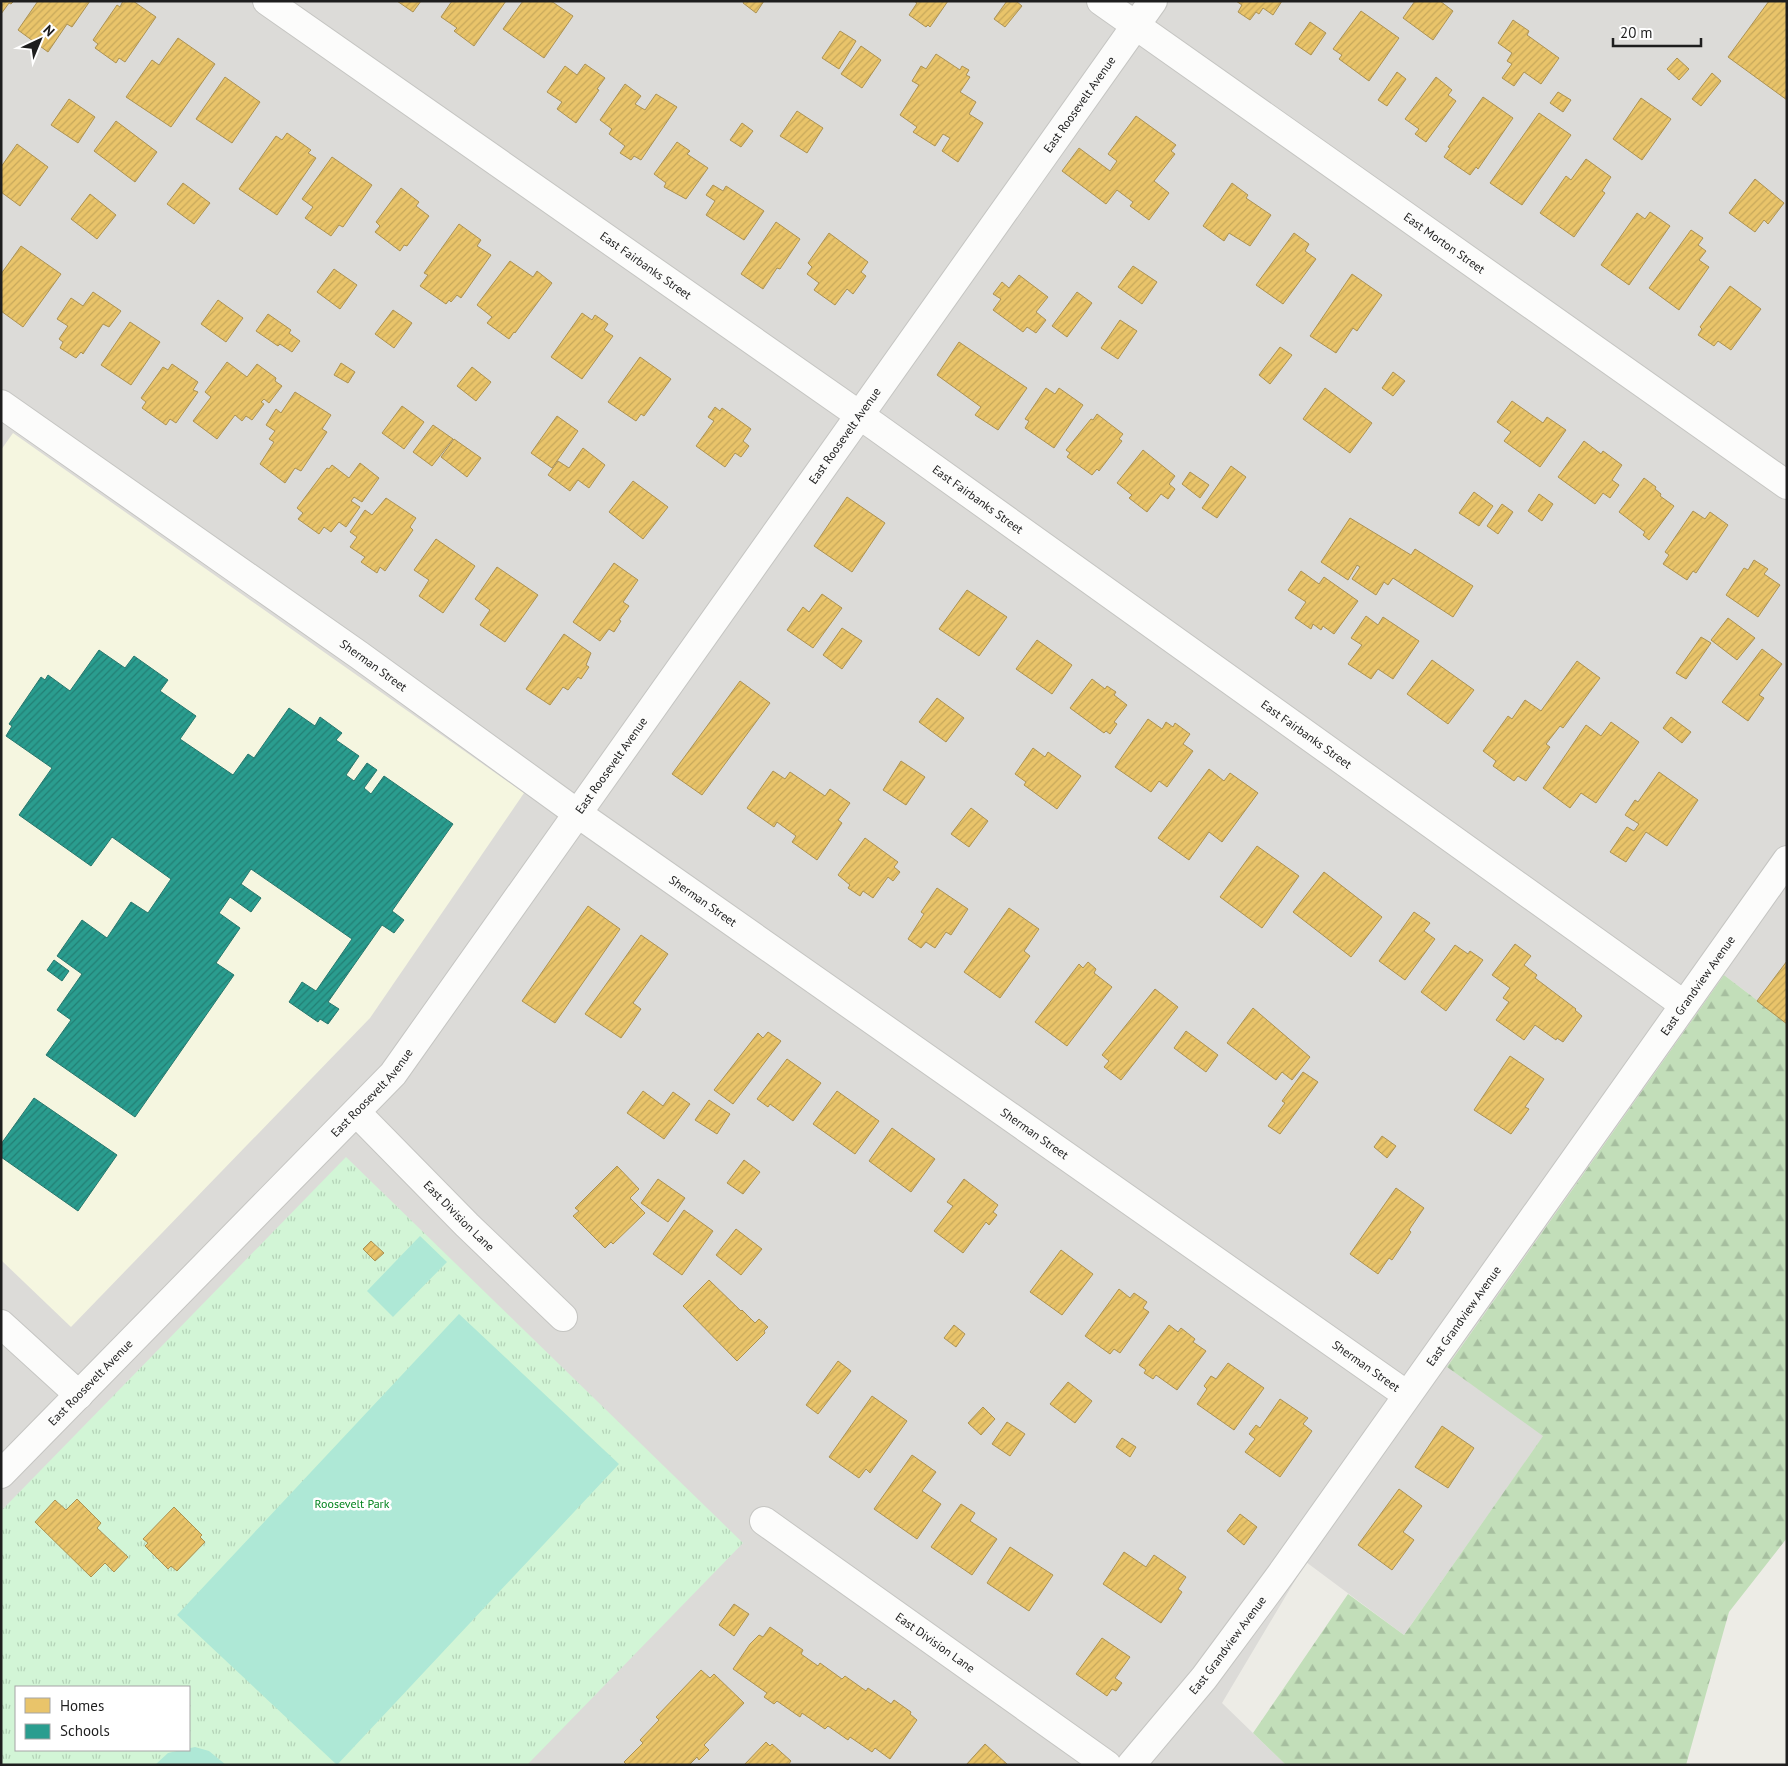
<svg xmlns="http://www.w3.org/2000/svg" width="1788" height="1766" font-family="'PT Sans',sans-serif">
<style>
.residential{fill:#dcdbd8;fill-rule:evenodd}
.education{fill:#f5f6e0}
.forest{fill:url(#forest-firs)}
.park{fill:url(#park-tufts);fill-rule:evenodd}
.pitch{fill:#aee8d6}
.homes{fill:url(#homes-hatch);stroke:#ac9253}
.schools{fill:url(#schools-hatch);stroke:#26776d}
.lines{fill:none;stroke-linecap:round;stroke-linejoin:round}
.minor-casing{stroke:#c5c5c2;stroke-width:30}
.minor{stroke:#fcfcfb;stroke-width:28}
.labels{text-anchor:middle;stroke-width:5;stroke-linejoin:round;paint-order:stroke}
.street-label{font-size:12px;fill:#1e1e1e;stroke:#fff}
.park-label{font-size:12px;fill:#04841e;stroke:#fff}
</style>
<defs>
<pattern id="forest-firs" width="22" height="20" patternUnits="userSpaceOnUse" patternTransform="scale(1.25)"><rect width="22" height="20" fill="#c2deb9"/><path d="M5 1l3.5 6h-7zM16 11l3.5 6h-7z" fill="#a6be9f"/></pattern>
<pattern id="park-tufts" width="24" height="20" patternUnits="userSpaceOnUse" patternTransform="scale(1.25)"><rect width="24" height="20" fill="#d2f5d6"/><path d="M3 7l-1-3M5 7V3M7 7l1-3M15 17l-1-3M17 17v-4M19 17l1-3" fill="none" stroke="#b4d2b7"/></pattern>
<pattern id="homes-hatch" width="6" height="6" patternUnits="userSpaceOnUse" patternTransform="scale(1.25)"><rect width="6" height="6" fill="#e9c46a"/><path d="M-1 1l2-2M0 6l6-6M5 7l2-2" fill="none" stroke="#c7a85b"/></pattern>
<pattern id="schools-hatch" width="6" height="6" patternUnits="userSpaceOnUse" patternTransform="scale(1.25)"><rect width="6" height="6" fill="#2a9d8f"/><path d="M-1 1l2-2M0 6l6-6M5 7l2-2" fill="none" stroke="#237f74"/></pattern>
</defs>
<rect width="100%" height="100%" fill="#edece6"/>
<!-- residential -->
<path class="residential" d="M1,1H1787V1023L1724,975L1447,1367L1544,1435L1404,1635L1306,1562L1222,1703L1286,1765H1ZM16,1687H189V1750H16Z"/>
<!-- education -->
<path class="education" d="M13,433L524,793L370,1018L71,1327L1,1260V450Z"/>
<!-- forest -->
<path class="forest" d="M1724,975L1787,1023V1538L1729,1612L1686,1765H1286L1253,1733L1348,1594L1404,1635L1543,1436L1447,1367Z"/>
<!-- park -->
<path class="park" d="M346,1157L743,1543L527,1765H1V1511ZM16,1687H189V1750H16Z"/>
<!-- pitch -->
<path class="pitch" d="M420,1236L447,1262L393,1317L367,1291Z
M459,1314L619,1464L337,1765L177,1615Z
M195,1747L209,1751L226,1765H155L168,1753Z"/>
<!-- homes -->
<path class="homes" d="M1,1H14L11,4L9,3L1,14Z
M38,1H90L72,27L67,24L48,52L18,30Z
M123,1H133L156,17L125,62L119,58L116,63L95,48L98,44L93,40L117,5L120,7Z
M397,1H421L413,12Z
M452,1H506L474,46L454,31L457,28L441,17Z
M523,1H551L573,16L544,58L503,29Z
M744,1H764L756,13L743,3Z
M914,1H948L930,27L928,25L926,27L909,15L917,3Z
M1007,1H1016L1022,6L1005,27L994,19Z
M1236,1H1282L1273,15L1263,8L1259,14L1256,12L1250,20L1238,12L1242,5Z
M1415,1H1440L1453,11L1433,40L1403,18Z
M1769,1H1787V100L1728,57Z
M1361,11L1399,38L1369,81L1339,59L1342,55L1333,49Z
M1513,20L1529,31L1527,35L1559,58L1541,84L1524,72L1514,86L1502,78L1512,64L1507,61L1512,53L1498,43Z
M1310,22L1326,33L1311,55L1295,44Z
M840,31L856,41L839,69L822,58Z
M178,38L215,64L171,127L126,97L152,60L159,65Z
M861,46L881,60L862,88L841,74Z
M936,54L960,70L962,66L969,70L966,75L970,77L960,92L976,102L969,114L983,123L958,162L942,151L950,138L943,134L935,146L913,132L917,127L900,115L919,85L912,81L921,66L926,69Z
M1677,58L1689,69L1679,80L1667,69Z
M585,64L605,78L597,89L599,90L576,123L557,109L562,102L547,92L565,66L577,75Z
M1397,72L1406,79L1387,106L1378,100Z
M1712,73L1721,81L1701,106L1692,99Z
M225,77L260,102L232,143L196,119Z
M1436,77L1452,90L1448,95L1456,101L1426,142L1415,134L1419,129L1405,119Z
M625,84L641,96L635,104L645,110L656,94L677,107L641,160L634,156L631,160L620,153L625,146L609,134L612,129L600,120Z
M1558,92L1571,100L1563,112L1550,103Z
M1483,97L1513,118L1478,169L1476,167L1470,175L1444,157L1450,148L1448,147Z
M1641,98L1671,119L1642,160L1613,139Z
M69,99L95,117L78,143L51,125Z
M797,111L823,128L807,153L780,136Z
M1539,113L1571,135L1522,205L1490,183Z
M1136,116L1176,145L1171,151L1175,154L1154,181L1169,193L1149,220L1130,206L1133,202L1117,190L1106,204L1062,171L1079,148L1110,171L1117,161L1108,154Z
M116,121L157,152L135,182L94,151Z
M742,123L753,131L741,147L730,140Z
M287,133L311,150L308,153L316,158L277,215L239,189L276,136L282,140Z
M677,142L690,151L687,154L708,168L686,199L664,187L666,183L654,174Z
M17,144L48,167L20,206L1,192V167Z
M332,157L372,185L343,227L339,225L331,236L305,218L313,207L302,199Z
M1586,159L1611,177L1602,191L1605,193L1574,237L1540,213L1566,176L1571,180Z
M1755,179L1784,203L1768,224L1764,220L1755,232L1729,213Z
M183,183L210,203L194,224L167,204Z
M1232,183L1248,195L1246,198L1271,215L1250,246L1229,233L1224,241L1203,226Z
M713,185L723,191L726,186L764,211L744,240L706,215L715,201L706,195Z
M401,188L419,202L416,206L429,216L407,246L404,245L400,251L375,232L380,226L376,222Z
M90,194L116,215L97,239L71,219Z
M1650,212L1670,226L1629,285L1601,265L1637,213L1645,219Z
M776,222L800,239L780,269L777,268L763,289L741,274Z
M459,224L481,240L477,246L491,255L461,298L457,295L451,302L449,300L446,304L420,286L428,275L424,273Z
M1691,230L1703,238L1698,245L1706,251L1699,260L1709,267L1679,310L1649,288Z
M829,233L868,262L861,272L866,276L853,294L847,289L835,305L814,290L819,283L807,274L812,267L808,263Z
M1294,233L1309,244L1305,251L1316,259L1283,304L1256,285Z
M21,246L61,274L23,327L1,311V274Z
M510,261L533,277L537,271L552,283L515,333L514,332L509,339L487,323L492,317L477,305Z
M1133,266L1157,282L1142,304L1118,287Z
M334,269L357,285L340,309L317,292Z
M1352,274L1382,295L1357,331L1353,328L1336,353L1310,336Z
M1019,275L1048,297L1036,312L1046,320L1036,333L1027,327L1023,332L993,310L1001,299L993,294L1002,282L1009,288Z
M1730,286L1761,309L1731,350L1718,341L1714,346L1698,335L1702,329L1700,327Z
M93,292L121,311L109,327L103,324L83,354L81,352L76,358L60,348L63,342L59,339L68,326L57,319L71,298L83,306Z
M1077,292L1092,303L1067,337L1052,326Z
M218,300L243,318L226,342L201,324Z
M393,310L412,323L394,348L375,334Z
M582,313L592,320L595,315L608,324L604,330L613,336L582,379L551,357Z
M268,314L291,330L289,333L300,341L292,352L280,344L278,346L256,331Z
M1120,320L1137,331L1118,359L1101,348Z
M130,322L160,342L131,385L101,365Z
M959,342L1027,388L998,430L975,415L981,407L937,375Z
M1280,347L1292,355L1270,384L1259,375Z
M640,357L671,379L644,416L641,414L636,421L608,402Z
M227,362L247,377L257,364L276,378L275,381L282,386L269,403L264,399L261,402L264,404L252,420L246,416L242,421L235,415L217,439L193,421L211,397L205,392Z
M341,363L355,372L348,383L334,375Z
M172,364L198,382L193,390L198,392L176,423L170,419L166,425L142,408L146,402L141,398L163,367L168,370Z
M472,367L491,382L476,401L457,386Z
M1393,372L1405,381L1393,396L1382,388Z
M1046,388L1055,394L1059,388L1083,405L1054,448L1025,428L1029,421L1025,419Z
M1325,388L1372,423L1350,453L1303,419Z
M295,392L331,415L322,429L327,432L301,471L295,468L285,483L260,464L274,442L269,439L275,431L266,425L276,409L281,413Z
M1512,401L1543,423L1547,417L1566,430L1540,467L1504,441L1511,432L1497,422Z
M402,406L424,422L404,449L382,433Z
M715,407L720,411L722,408L751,429L743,441L749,446L741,457L735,453L725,467L696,446L714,421L708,417Z
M1097,414L1123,434L1119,439L1122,441L1099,471L1097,469L1092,475L1067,457L1070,453L1066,450L1091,419L1093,420Z
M557,416L578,431L552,468L531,453Z
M433,425L453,439L432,466L413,452Z
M454,439L481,458L467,477L441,457Z
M1584,441L1601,454L1603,451L1622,465L1612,480L1619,485L1610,498L1603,493L1595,504L1558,477Z
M583,448L605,465L589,488L578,480L570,491L548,475L558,461L569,468Z
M1143,450L1175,476L1169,484L1175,489L1168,499L1161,494L1147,512L1129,498L1132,495L1117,483Z
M360,463L379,478L362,502L354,497L351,501L360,507L346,527L339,522L331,532L324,527L319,534L298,519L303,513L297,508L327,468L329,469L332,465L349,478Z
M1231,466L1246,477L1217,518L1202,508Z
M1190,472L1209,485L1200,498L1182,484Z
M1644,478L1656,487L1655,489L1661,494L1660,496L1674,506L1649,540L1643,535L1645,532L1619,512Z
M633,481L668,507L643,539L609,512Z
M1474,492L1493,506L1479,526L1459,513Z
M1539,494L1553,504L1542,521L1528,511Z
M847,497L885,523L852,572L814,546Z
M386,498L416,518L410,527L413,530L385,571L380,567L377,573L361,562L365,557L350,547L357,537L350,532L365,510L372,515Z
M1502,504L1513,512L1498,534L1487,526Z
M1693,511L1705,519L1710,512L1728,525L1696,573L1693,571L1687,580L1663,564L1669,555L1665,552Z
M1350,518L1411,555L1415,549L1473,586L1453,617L1393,578L1388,585L1384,582L1376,595L1352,579L1360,567L1357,565L1348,580L1321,562Z
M436,539L475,566L443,613L419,596L429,580L414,570Z
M1754,560L1768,569L1764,574L1780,585L1758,617L1726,595L1744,568L1748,570Z
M614,563L638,580L623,602L629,606L619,620L621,621L614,632L609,629L600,641L573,622Z
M497,567L538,595L505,642L480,625L490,610L475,599Z
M1301,571L1319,584L1324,577L1358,601L1334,634L1323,626L1321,630L1313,624L1311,629L1295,618L1306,602L1288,590Z
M967,590L1007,617L979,656L939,629Z
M822,594L842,608L813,648L787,630L803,607L809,612Z
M1366,616L1378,625L1383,617L1419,641L1393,679L1378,669L1371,679L1348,664L1362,645L1351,638Z
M1728,618L1755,638L1737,660L1711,640Z
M842,628L862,641L842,669L823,655Z
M564,634L591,653L586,665L589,667L581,679L578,677L568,690L563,687L550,705L526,689Z
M1701,637L1711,643L1686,679L1676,673Z
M1037,640L1072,665L1052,694L1016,669Z
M1762,649L1782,664L1759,695L1764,698L1748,721L1722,702Z
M1432,660L1474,690L1448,724L1407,694Z
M1577,661L1600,678L1563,728L1560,726L1546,744L1550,747L1526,781L1518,776L1514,781L1493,766L1496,761L1483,751L1508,716L1512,719L1525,700L1541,711Z
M1092,679L1105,689L1107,686L1116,692L1114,695L1127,705L1114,722L1117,724L1110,734L1106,731L1104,733L1070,708Z
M740,681L770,703L702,795L672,774Z
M937,698L964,718L946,742L919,722Z
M1671,717L1691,732L1682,743L1663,728Z
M1148,719L1162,729L1166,722L1173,727L1175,723L1190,734L1183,744L1193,751L1167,787L1159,781L1151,792L1115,767Z
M1611,722L1639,742L1596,803L1581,793L1570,808L1543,788L1586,725L1601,736Z
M1033,748L1045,757L1048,752L1081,776L1057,809L1024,785L1026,782L1015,774Z
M901,761L925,777L906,805L883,790Z
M1209,769L1224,781L1230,773L1258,793L1222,842L1209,832L1189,860L1158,838Z
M773,771L785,779L790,772L825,796L830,789L850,803L838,820L842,823L817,860L792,842L796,836L777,822L774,827L747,808Z
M1659,772L1698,800L1667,846L1646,832L1626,862L1610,852L1627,827L1634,831L1639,824L1625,815L1635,800L1638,802Z
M971,808L988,821L969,847L951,834Z
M865,838L898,862L894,867L900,872L893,881L888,877L873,898L863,891L860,896L848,888L850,885L838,875Z
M1257,846L1299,876L1262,928L1220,897Z
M1324,872L1382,917L1351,957L1293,912Z
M937,888L968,909L951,935L946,932L935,948L926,942L921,948L908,939L924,914L921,912Z
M588,906L620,929L555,1023L522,1001Z
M1009,908L1039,929L1024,951L1030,956L1000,998L964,972Z
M1414,912L1430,923L1424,931L1435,939L1405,980L1379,961Z
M641,935L668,954L633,1003L641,1009L621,1038L585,1014Z
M1515,944L1531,956L1524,965L1537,975L1535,978L1576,1009L1575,1010L1582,1016L1563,1042L1557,1038L1556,1040L1535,1025L1524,1040L1496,1020L1509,1002L1503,998L1510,988L1492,975Z
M1455,945L1468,954L1470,951L1483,960L1446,1011L1421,992Z
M1787,961V1024L1757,1001Z
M1088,962L1096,969L1094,973L1112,987L1067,1046L1035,1022L1079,964L1083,968Z
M1155,989L1178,1007L1121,1080L1104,1067L1109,1061L1102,1055Z
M1253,1008L1310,1057L1292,1080L1282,1072L1276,1080L1227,1043Z
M1186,1031L1218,1055L1206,1072L1174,1048Z
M768,1032L781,1041L733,1104L714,1090L758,1033L763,1038Z
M1510,1056L1544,1079L1525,1107L1529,1109L1511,1134L1474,1110Z
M787,1059L821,1083L793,1121L770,1104L768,1107L757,1099Z
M1303,1072L1318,1082L1280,1134L1268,1126L1285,1103L1282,1101Z
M643,1091L663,1106L673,1092L690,1104L664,1139L627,1113Z
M837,1091L879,1121L855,1154L813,1124Z
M709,1100L730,1114L717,1134L695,1120Z
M892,1128L935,1159L911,1192L869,1161Z
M1382,1136L1396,1146L1387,1158L1374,1147Z
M744,1160L760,1172L743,1194L727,1183Z
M617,1166L639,1189L630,1198L645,1213L613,1244L611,1242L605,1248L573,1216L579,1211L575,1208Z
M658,1179L685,1198L668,1222L641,1203Z
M964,1179L998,1205L993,1212L997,1215L989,1225L986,1222L963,1253L934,1231L953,1206L947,1202Z
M1396,1188L1424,1208L1409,1230L1411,1232L1392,1260L1389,1258L1378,1274L1350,1254Z
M684,1210L713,1231L682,1275L653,1254Z
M736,1229L762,1249L741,1275L716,1255Z
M371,1241L384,1253L375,1261L363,1249Z
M1061,1250L1093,1274L1062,1315L1030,1292Z
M709,1280L741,1311L742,1310L755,1323L759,1319L768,1327L764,1331L765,1333L737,1361L683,1306Z
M1119,1289L1130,1298L1134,1293L1147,1302L1143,1308L1149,1312L1120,1353L1114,1349L1110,1354L1085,1336Z
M954,1325L965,1334L956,1347L944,1338Z
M1169,1325L1178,1332L1181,1328L1195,1339L1193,1342L1206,1351L1177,1390L1156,1375L1153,1379L1144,1373L1146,1370L1139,1365Z
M838,1361L851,1371L818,1414L806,1405Z
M1228,1363L1264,1388L1234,1430L1197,1404L1207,1389L1204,1386L1211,1376L1216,1379Z
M1068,1382L1092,1401L1075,1423L1050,1404Z
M872,1396L907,1421L870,1473L866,1469L859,1478L829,1457Z
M1280,1399L1308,1418L1303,1424L1312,1431L1280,1477L1245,1452L1255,1439L1249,1434L1256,1425L1260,1428Z
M983,1407L995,1419L981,1435L968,1423Z
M1007,1422L1025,1434L1010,1456L992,1444Z
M1442,1426L1474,1448L1448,1488L1415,1467Z
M1122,1438L1136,1447L1130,1457L1116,1447Z
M912,1455L936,1472L922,1491L941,1504L917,1539L874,1509Z
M1399,1489L1422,1506L1403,1532L1414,1540L1392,1570L1358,1545Z
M77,1499L101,1523L97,1528L128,1557L114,1572L105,1563L91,1577L35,1522L55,1500L66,1510Z
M961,1504L975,1513L970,1521L997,1539L972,1575L931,1547Z
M174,1507L202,1535L200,1537L205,1542L177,1571L171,1566L168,1569L145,1546L148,1543L143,1539Z
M1240,1514L1257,1527L1244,1545L1227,1531Z
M1010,1547L1053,1575L1029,1611L987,1583Z
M1124,1552L1146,1567L1154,1555L1186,1577L1178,1589L1182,1592L1161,1623L1103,1584Z
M734,1604L749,1614L734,1636L719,1625Z
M770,1627L803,1650L801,1654L818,1666L820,1663L842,1679L845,1676L866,1691L868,1688L891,1704L894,1700L911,1712L910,1714L917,1720L890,1759L875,1748L872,1752L850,1737L848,1740L828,1726L825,1729L802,1713L800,1717L777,1701L774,1704L764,1697L767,1693L733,1669L750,1644L759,1635L763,1637Z
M1102,1638L1130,1657L1115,1678L1122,1683L1116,1691L1112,1689L1107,1696L1076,1674Z
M701,1670L710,1678L714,1674L744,1703L704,1745L709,1750L699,1760L697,1757L689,1765H627L624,1762L643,1743L640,1740L659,1720L656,1717Z
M766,1742L770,1746L772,1744L791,1761L788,1765H744Z
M985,1744L1008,1765H966Z"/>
<!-- schools -->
<path class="schools" d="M99,650L125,668L134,656L168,680L160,691L196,716L180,739L233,775L248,754L254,758L289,708L315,726L320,717L342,733L336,740L359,756L346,775L354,781L367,763L377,770L364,788L371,794L384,776L453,824L392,911L404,920L394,933L382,925L328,1002L339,1009L328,1024L320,1019L318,1022L289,1002L302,982L316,991L352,939L251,869L241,884L261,898L251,912L230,897L219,913L240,928L216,963L234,975L135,1117L46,1055L71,1020L57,1010L82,974L57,956L82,920L107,938L131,902L148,913L171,879L112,837L91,866L19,815L52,768L6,736L12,726L9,724L41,677L45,680L48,675L70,691Z
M54,960L69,971L62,981L47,970Z
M34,1098L117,1155L78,1211L1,1157V1144Z"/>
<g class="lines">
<!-- minor casing -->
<g class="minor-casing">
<g id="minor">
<path id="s1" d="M267,1L875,426L1683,1004"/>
<path id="s2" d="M1101,1L1787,485"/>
<path id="s3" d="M1,404L359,655L577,813L1407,1395"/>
<path id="s4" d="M357,1113L467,1225L563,1317"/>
<path d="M1,1324L79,1395"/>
<path id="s5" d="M1,1474L393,1074L1153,1"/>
<path id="s6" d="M764,1521L1107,1765"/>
<path id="s7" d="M1131,1765L1204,1678L1281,1574L1787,860"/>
</g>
</g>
<!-- minor -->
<use href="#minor" class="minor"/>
</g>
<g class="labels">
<!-- street labels -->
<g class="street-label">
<text dy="4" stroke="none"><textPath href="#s5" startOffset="1748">East Roosevelt Avenue</textPath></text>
<text dy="4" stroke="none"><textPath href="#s2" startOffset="420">East Morton Street</textPath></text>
<text dy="4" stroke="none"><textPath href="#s1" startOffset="462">East Fairbanks Street</textPath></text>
<text dy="4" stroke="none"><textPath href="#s5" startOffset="1342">East Roosevelt Avenue</textPath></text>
<text dy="4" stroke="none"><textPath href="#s1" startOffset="868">East Fairbanks Street</textPath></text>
<text dy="4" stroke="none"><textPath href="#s3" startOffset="455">Sherman Street</textPath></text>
<text dy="4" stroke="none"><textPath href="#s1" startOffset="1272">East Fairbanks Street</textPath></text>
<text dy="4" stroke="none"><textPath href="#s5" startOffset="938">East Roosevelt Avenue</textPath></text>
<text dy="4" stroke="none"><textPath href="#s3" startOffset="860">Sherman Street</textPath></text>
<text dy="4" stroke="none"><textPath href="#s7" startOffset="964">East Grandview Avenue</textPath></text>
<text dy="4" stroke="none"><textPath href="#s5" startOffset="532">East Roosevelt Avenue</textPath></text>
<text dy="4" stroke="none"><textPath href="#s3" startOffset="1265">Sherman Street</textPath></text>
<text dy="4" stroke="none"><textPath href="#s4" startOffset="145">East Division Lane</textPath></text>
<text dy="4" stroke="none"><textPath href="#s7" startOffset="559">East Grandview Avenue</textPath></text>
<text dy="4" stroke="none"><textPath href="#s3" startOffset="1670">Sherman Street</textPath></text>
<text dy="4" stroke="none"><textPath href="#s5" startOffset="128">East Roosevelt Avenue</textPath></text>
<text dy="4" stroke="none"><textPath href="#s6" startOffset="210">East Division Lane</textPath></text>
<text dy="4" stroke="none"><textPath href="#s7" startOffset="154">East Grandview Avenue</textPath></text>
</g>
<!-- park labels -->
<g class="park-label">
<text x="352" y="1508">Roosevelt Park</text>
</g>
</g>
<!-- border -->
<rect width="1788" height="1766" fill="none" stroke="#1e1e1e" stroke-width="5"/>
<!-- legend -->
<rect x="15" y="1686" width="175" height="65" fill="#ffffff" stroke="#a5a5a5"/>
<rect x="25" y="1698" width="25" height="15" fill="#e9c46a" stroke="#a5a5a5"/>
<text x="60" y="1711" font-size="15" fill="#1e1e1e">Homes</text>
<rect x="25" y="1724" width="25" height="15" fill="#2a9d8f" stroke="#a5a5a5"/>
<text x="60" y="1736" font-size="15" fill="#1e1e1e">Schools</text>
<!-- north arrow -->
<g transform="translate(40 40) rotate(44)" stroke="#ffffff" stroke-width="4" paint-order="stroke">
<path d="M0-4L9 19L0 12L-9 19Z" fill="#1e1e1e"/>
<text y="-8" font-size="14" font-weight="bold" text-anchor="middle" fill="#1e1e1e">N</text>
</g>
<!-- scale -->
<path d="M1613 38v8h88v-8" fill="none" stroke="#1e1e1e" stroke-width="2.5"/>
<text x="1620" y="38" font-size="15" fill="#1e1e1e" stroke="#ffffff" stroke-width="4" paint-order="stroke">20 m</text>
</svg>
